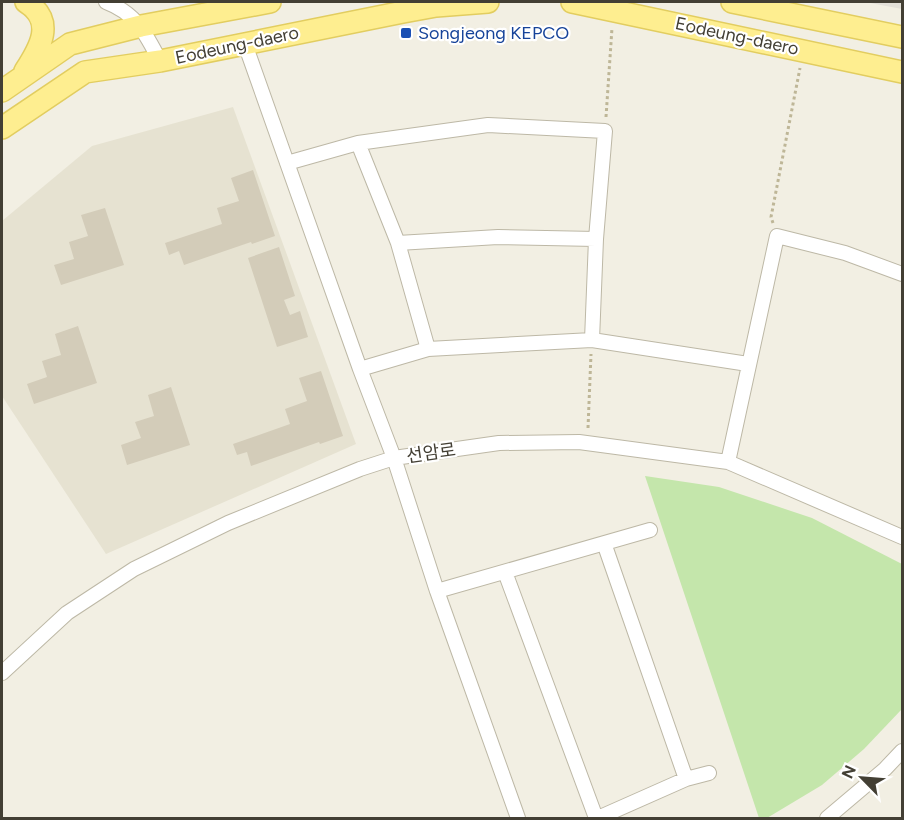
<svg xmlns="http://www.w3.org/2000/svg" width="904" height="820" font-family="Figtree,'Noto Sans KR',sans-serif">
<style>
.residential{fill:#e6e2d1}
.industrial{fill:#e3e0d8}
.green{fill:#c4e6ab}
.building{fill:#d3ccb9}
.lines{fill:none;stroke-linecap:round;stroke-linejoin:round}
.street-casing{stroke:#bdb8a6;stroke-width:16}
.primary-casing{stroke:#e2cd60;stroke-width:24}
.path{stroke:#beb697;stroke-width:3;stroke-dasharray:3 3;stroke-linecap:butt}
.street{stroke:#fff;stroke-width:14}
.primary{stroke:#feee90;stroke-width:21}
.transit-dot{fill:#1a4fb4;stroke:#fff;stroke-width:2}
.labels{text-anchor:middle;stroke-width:4.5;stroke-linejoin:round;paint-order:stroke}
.transit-label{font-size:18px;fill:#164399;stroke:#fff;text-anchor:start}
.street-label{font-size:18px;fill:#433f34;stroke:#fff}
</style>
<rect width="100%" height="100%" fill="#f2efe3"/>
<!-- residential -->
<path class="residential" d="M233,107L356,444L106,554L2,396V221L92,146Z"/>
<!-- industrial -->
<path class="industrial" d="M865,2H902V9Z"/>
<!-- green -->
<path class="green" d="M645,476L719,487L812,518L902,564V709L864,749L822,785L767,818H759Z"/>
<!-- building -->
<path class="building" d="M253,170L275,236L252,244L251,242L184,265L179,251L169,255L165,243L222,224L217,208L239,201L231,178Z
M105,208L124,265L61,285L54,265L74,259L69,242L88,236L81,215Z
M279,247L295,296L284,300L290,315L300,311L308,337L277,347L248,258Z
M78,326L97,383L34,404L27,384L47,377L42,361L61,355L55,334Z
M321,371L343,436L320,444L319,442L251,466L247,452L237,455L233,444L290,424L285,409L307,401L299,378Z
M171,387L190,445L127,465L121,445L141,438L135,422L154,416L148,395Z"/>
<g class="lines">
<!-- street casing -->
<g class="street-casing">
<path id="street" d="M106,2C137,14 145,33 160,61
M245,44L360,369L394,458L437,591L518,818
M358,143L398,243L428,349
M287,163L358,143L488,125L605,131L596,239L592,340
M398,243L498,237L596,239
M360,369L428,349L592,340L748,364
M728,462L777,236L845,253L902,274
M604,543L686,779
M505,572L596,818
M437,591L650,530
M2,673L67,613L134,569L228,523L360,469L394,458L499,443L579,442L728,462L902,537
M598,818L686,779L709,773
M827,818L885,769L902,751"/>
</g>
<!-- primary casing -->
<g class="primary-casing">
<path id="primary" d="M572,2L902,72
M732,2L902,37
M25,71C40,48 56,21 26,2
M2,91L70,44L141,26L270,2
M2,128L85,72L160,61L403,12L436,6L488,2"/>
</g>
<!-- path -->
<path class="path" d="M606,117L612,28
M773,223L771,217L800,68
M588,428L591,354"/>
<!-- street -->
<use href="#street" class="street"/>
<!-- primary -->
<use href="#primary" class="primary"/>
</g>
<!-- markers -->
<rect class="transit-dot" x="400" y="27" width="12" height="12" rx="3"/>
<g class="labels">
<!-- transit labels -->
<g class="transit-label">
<text x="418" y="39">Songjeong KEPCO</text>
</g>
<!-- street labels -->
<g class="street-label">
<text transform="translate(737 36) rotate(12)" y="6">Eodeung-daero</text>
<text transform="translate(237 45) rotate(-12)" y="6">Eodeung-daero</text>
<text transform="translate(431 453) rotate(-8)" y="6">선암로</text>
</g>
</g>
<!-- border -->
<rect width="904" height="820" fill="none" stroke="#433f34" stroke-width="6"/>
<!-- north arrow -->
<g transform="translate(862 778) rotate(295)" stroke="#ffffff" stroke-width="4.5" paint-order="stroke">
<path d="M0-4.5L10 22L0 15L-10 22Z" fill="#433f34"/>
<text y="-9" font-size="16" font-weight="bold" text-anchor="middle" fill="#433f34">N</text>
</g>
</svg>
